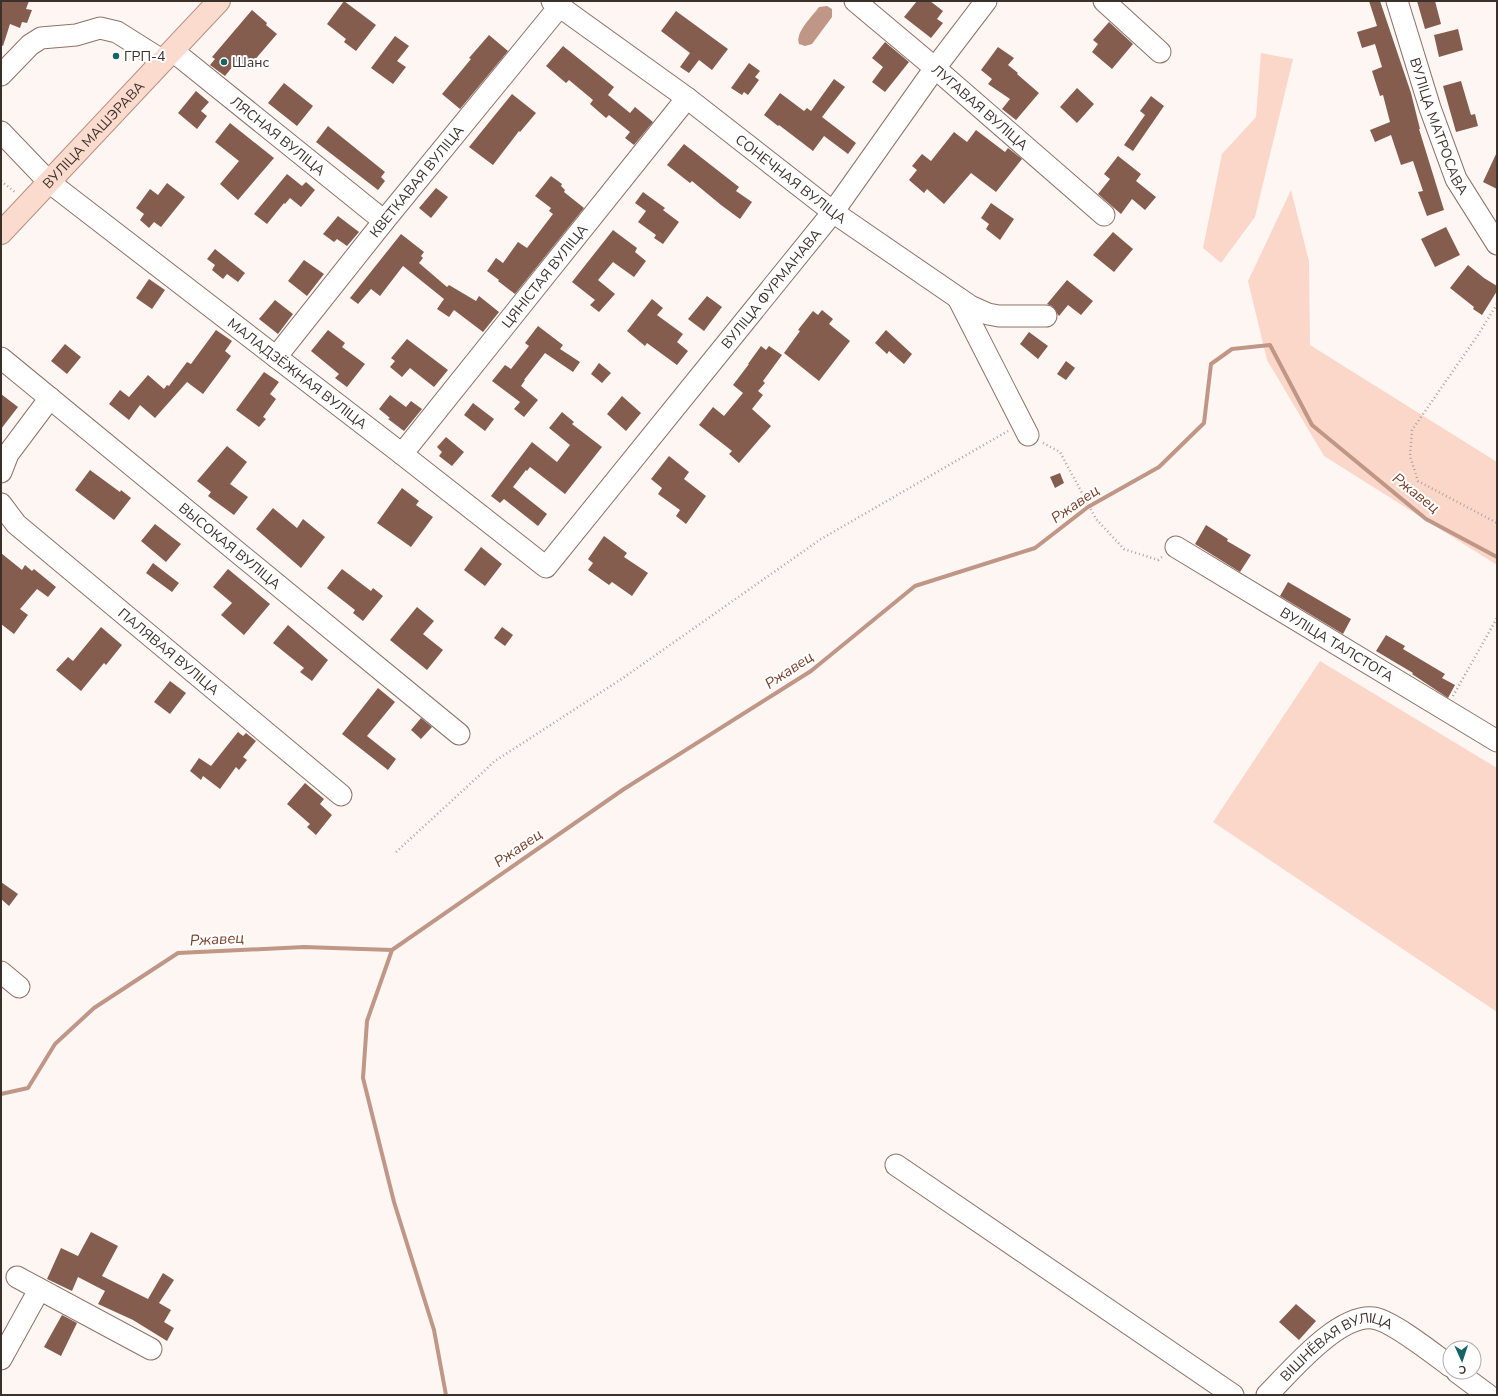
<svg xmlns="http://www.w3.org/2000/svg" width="1498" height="1396" font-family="'Nunito Sans',sans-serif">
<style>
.green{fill:#fbd7c9}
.water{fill:#c09686}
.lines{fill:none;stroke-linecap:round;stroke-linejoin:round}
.stream{stroke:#c09686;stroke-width:4}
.building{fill:#845d4e}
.minor-casing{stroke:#8e7267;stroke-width:23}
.major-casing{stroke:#b79080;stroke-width:24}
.path{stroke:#aca39f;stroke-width:2.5;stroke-dasharray:1 3;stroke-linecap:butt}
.minor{stroke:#fff;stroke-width:21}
.major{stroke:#fbdbce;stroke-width:22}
.poi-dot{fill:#166463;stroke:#fff;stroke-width:1.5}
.labels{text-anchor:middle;stroke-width:4;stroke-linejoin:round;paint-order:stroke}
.poi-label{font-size:14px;fill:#3c302b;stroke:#fff;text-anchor:start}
.street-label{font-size:14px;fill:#3c302b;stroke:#fff}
.water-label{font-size:15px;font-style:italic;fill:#773f28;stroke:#fff}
</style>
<rect width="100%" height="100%" fill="#fdf6f3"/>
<!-- green -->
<path class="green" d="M1261,53L1293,59L1255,217L1221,263L1203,248L1222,154L1256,117Z
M1291,190L1309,261L1310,345L1497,462V565L1324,456L1267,360L1248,281Z
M1320,661L1497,768V1012L1213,822Z"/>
<!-- water -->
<path class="water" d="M827,6L832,9V17L812,44L805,46L799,44C795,32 812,17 819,7Z"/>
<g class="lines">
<!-- stream -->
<path class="stream" d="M392,950L367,1021L363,1078L394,1202L434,1330L446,1395
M1,1094L28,1088L55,1044L94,1008L178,953L304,947L392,950L624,789L811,671L915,586L1035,548L1088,507L1159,467L1204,423L1211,364L1232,349L1270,345L1312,425L1426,519L1497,557"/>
</g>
<!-- building -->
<path class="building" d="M1,1H29L26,9L32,10L27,23L22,22L20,28L10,24L3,46L1,45Z
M344,1L376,25L356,51L344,42L346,39L327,24Z
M917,1H930L943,11L937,19L943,23L931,38L904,17Z
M1369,1H1380L1411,93L1420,129H1419L1444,210L1427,216L1418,192L1423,191L1413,161L1401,165L1391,135L1375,142L1370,130L1390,122L1383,95L1380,96L1372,71L1382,67L1375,44L1362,48L1357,32L1377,26Z
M1417,1H1435L1441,24L1425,29Z
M252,10L267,23L266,25L277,34L247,69L237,61L225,76L210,65L215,59L212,57Z
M676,11L728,49L712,70L699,60L689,73L680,67L690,53L661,31Z
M1109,22L1133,44L1112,69L1092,52L1098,44L1093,40Z
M1458,29L1463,50L1439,57L1434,35Z
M489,35L508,51L460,109L442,94L471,59L469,58Z
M395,36L409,46L397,61L406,67L393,84L371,68Z
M885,42L909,62L885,92L872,82L883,67L872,58Z
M563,46L614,87L608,95L630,113L635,107L653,122L634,145L625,138L630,132L609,115L606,118L590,104L593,100L569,80L566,83L546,66Z
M998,47L1014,58L1008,65L1018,73L1017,74L1039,93L1016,120L1002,109L1010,99L988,84L992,79L981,70Z
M749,63L760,71L755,77L759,80L748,95L744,92L742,95L731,88Z
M834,79L845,87L822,117L856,143L848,154L824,136L813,151L779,125L778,126L764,115L780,93L804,111L807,108L811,111Z
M1461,81L1471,115L1475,114L1478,126L1456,132L1443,86Z
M284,83L313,106L297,126L268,103Z
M1077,88L1094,104L1077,123L1060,107Z
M196,91L209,102L201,111L207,116L197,129L178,113Z
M512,94L536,113L520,132L519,131L493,165L469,147Z
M1151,96L1164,106L1133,151L1124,145L1145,115L1140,111Z
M230,123L274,158L238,200L220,184L239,161L215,142Z
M328,126L385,172L381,177L385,181L378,190L316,142Z
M976,130L1005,152L1008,148L1022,159L996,192L971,173L944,204L927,189L924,193L909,180L917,170L912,166L922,154L931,161L954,132L967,142Z
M684,144L739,187L736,191L752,202L740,219L721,205L692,181L690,183L667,165Z
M1497,152V189L1483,182Z
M1118,156L1141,174L1136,181L1156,197L1145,210L1132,199L1121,214L1098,194L1110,179L1104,174Z
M287,174L302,186L306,182L315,190L301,207L290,198L285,204L284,203L267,224L254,214Z
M551,176L562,184L561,186L565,190L564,192L584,208L515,294L498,281L499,280L487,271L496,258L503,263L518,242L527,248L553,214L549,211L551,208L535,196Z
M167,183L185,197L161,227L154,222L149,228L140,220L144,214L136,208L150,189L158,195Z
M436,188L448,197L431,218L419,208Z
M643,192L665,208L663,210L679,222L663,244L654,238L656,235L638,222L646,211L635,203Z
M991,203L1014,219L1000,240L986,229L989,224L981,218Z
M338,216L359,232L347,246L337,239L334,242L323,234Z
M1446,227L1460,255L1435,267L1421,239Z
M613,230L637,248L635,252L646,261L634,277L613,262L598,280L615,294L599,312L590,305L595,300L572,282Z
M1113,232L1133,249L1114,272L1093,255Z
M401,234L424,252L421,256L423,258L419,263L447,287L449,285L476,301L479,296L499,312L483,332L454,310L449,317L437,309L444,299L403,266L380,296L371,289L358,304L350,298Z
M215,249L245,273L238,282L227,274L223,279L212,270L215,265L207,259Z
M304,260L324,274L307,296L288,281Z
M1468,265L1484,278L1497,286V291L1482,315L1473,309L1474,307L1450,288Z
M149,279L165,290L152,309L136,298Z
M1067,280L1093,301L1081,315L1068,305L1059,316L1052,306L1047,304Z
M707,296L722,307L704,331L688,319Z
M652,299L663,308L657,315L683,334L677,342L688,351L677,365L647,343L645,346L627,331Z
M275,300L293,314L278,334L259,319Z
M822,310L833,319L829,324L850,341L819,381L784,353L800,331L798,330L813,311L818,315Z
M538,326L563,345L560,349L580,362L573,372L545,353L524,380H525L521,386L538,400L524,417L514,409L520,402L492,381L505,365L511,369L529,346L525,343Z
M216,330L232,341L225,351L231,356L203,394L187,382L155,418L140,405L129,420L109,404L120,390L129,397L148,375L164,389L167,385L169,386L187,362L191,364Z
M328,330L345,343L342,347L365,364L347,387L335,378L339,374L311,351Z
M886,330L912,354L904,364L889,351L887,354L875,343Z
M1029,332L1048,346L1038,359L1020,344Z
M407,339L448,370L434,387L410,368L402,377L390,367L395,361L391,358Z
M65,344L81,357L67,374L51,361Z
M761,346L766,350L769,346L782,355L763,381L765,383L758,391L763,395L752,409L771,426L739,463L729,454L732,451L699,425L713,407L724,416L743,393L733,385L749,364H748Z
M1066,361L1075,368L1066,380L1057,374Z
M599,363L611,373L602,383L591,374Z
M264,372L279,382L270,394L276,399L263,417L266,419L259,427L236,410Z
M1,394L18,407L1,429Z
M390,395L406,407L411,401L422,409L404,431L388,419L390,418L379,409Z
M622,396L641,413L626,431L607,414Z
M473,403L494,419L485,431L464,415Z
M562,412L574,422L572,424L602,447L565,494L530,467L527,471L526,470L513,487L547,514L538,526L504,499L500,503L491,496L532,442L557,462L570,445L549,428Z
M446,437L464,452L452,466L439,456L442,452L437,447Z
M227,446L247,462L230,484L248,497L234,515L208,496L211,492L197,481Z
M669,456L689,472L684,479L706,496L686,524L676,516L680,510L658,494L662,488L651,479Z
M90,470L120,492L121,490L131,498L114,520L75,490Z
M1060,473L1064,483L1055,488L1050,477Z
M402,488L419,501L416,505L433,517L411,547L377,523Z
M273,508L297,528L303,519L325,537L301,568L256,529Z
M155,524L181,544L166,562L141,541Z
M1206,525L1228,539L1227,541L1251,555L1240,572L1195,544Z
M604,536L627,553L624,557L648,573L632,596L612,582L609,585L588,570L593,563L588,559Z
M481,547L502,564L485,586L464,570Z
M1,553L22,570L25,565L32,571L34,569L56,587L48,597L37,589L20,609L28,615L14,634L1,624Z
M153,563L179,583L172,592L146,573Z
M228,569L270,604L244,635L221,615L232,603L213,587Z
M342,569L371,591L373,588L383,596L363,621L353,613L355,610L327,588Z
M1288,582L1351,619L1343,634L1280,596Z
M417,607L434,621L423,634L443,650L427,670L390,640Z
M288,625L328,660L312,681L300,672L304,668L273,643Z
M101,627L122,645L106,665L104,663L81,691L56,670L68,657L73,661Z
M502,627L513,635L505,646L494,638Z
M1386,635L1405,646L1403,649L1445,674L1442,678L1455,685L1448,698L1412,674L1413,673L1376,651Z
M170,681L186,693L170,714L154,702Z
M378,688L395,702L367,736L396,759L388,770L342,734Z
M421,718L432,727L421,739L411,730Z
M238,732L243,736L246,733L256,741L243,757L247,760L239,770L236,767L220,789L203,776L201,780L190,771L199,758L211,766Z
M305,783L324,799L320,804L332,815L316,835L307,827L310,824L287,804Z
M1,882L18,894L9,906L1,899Z
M91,1232L118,1246L102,1276L148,1299L163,1273L174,1280L159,1303L171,1310L164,1322L174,1328L167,1341L133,1320L98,1304L105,1291L78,1277L72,1291L47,1279L61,1248L78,1256Z
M1296,1304L1316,1321L1299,1340L1279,1322Z
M62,1315L77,1323L61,1356L44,1347Z"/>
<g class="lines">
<!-- minor casing -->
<g class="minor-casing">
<g id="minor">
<path id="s1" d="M552,1L687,98L833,212L970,306L988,314L999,316H1046"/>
<path id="s2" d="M855,1L935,68L1104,215"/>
<path d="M1104,1L1160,52"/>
<path id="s3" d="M1397,1L1430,108L1456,179L1497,244"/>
<path id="s4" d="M173,51L384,221"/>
<path d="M1,75L30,45L41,38L76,35L100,28L117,32L163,61"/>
<path id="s5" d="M1,132L49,182L402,454L546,567L833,212L935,68L986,1"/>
<path d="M958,298L1028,435"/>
<path id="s6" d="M276,357L384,221L559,7"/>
<path id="s7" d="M1,358L459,734"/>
<path id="s8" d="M402,454L687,98"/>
<path d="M1,472L8,454L50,398"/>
<path id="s9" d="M1,504L16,524L341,795"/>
<path id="s10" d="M1176,547L1497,741"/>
<path d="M1,972L19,987"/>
<path d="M896,1165L1233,1395"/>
<path d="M17,1277L151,1349"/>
<path d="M1,1359L39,1290"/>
<path d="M1457,1372L1488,1395"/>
<path id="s11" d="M1267,1395C1290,1372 1338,1314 1373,1318C1391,1320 1434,1354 1450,1366"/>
</g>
</g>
<!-- major casing -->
<g class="major-casing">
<g id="major">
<path id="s12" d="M1,233L219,1"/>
</g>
</g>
<!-- path -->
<path class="path" d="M1,181L16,193
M1497,304L1478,335L1412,430L1410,456L1418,481L1497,523
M1043,443L1060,452L1096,519L1124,549L1158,560L1163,556
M1453,696L1497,618
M396,852L495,761L623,678L821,539L1008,431"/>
<!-- minor -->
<use href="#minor" class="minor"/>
<!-- major -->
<use href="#major" class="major"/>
</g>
<!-- markers -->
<g class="poi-dot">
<circle cx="116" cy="56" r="4"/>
<circle cx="224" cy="62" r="4"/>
</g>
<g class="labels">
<!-- poi labels -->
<g class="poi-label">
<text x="124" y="61">ГРП-4</text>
<text x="232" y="67">Шанс</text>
</g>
<!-- street labels -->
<g class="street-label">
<text dy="5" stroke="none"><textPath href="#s2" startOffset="164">ЛУГАВАЯ ВУЛІЦА</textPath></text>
<text dy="5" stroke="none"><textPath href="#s3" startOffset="132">ВУЛІЦА МАТРОСАВА</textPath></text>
<text dy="5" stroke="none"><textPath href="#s12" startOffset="135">ВУЛІЦА МАШЭРАВА</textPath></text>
<text dy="5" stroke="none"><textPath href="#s4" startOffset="135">ЛЯСНАЯ ВУЛІЦА</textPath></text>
<text dy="5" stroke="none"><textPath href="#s1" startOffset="298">СОНЕЧНАЯ ВУЛІЦА</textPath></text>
<text dy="5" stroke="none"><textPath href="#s6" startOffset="225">КВЕТКАВАЯ ВУЛІЦА</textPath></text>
<text dy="5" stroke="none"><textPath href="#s8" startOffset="228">ЦЯНІСТАЯ ВУЛІЦА</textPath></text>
<text dy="5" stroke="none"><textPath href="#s5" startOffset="1056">ВУЛІЦА ФУРМАНАВА</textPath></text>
<text dy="5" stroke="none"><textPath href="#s5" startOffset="383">МАЛАДЗЁЖНАЯ ВУЛІЦА</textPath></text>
<text dy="5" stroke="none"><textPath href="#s7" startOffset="296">ВЫСОКАЯ ВУЛІЦА</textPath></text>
<text dy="5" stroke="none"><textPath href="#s10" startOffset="188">ВУЛІЦА ТАЛСТОГА</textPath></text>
<text dy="5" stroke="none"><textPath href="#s9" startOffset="224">ПАЛЯВАЯ ВУЛІЦА</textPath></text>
<text dy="5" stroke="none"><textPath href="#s11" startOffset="89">ВІШНЁВАЯ ВУЛІЦА</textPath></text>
</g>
<!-- water labels -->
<g class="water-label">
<text transform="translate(1416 493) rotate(38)" y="5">Ржавец</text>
<text transform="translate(1075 504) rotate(-35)" y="5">Ржавец</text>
<text transform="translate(789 670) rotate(-34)" y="5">Ржавец</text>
<text transform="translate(518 848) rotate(-35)" y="5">Ржавец</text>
<text transform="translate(217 939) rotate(-3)" y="5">Ржавец</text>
</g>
</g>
<!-- border -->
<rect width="1498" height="1396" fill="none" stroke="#3c302b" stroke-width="4"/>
<!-- north arrow -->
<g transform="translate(1462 1360) rotate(177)"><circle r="19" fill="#ffffff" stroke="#b1acaa"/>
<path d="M0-3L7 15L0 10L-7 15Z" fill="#166463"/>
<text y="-6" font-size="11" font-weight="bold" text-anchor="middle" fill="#3c302b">С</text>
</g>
</svg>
